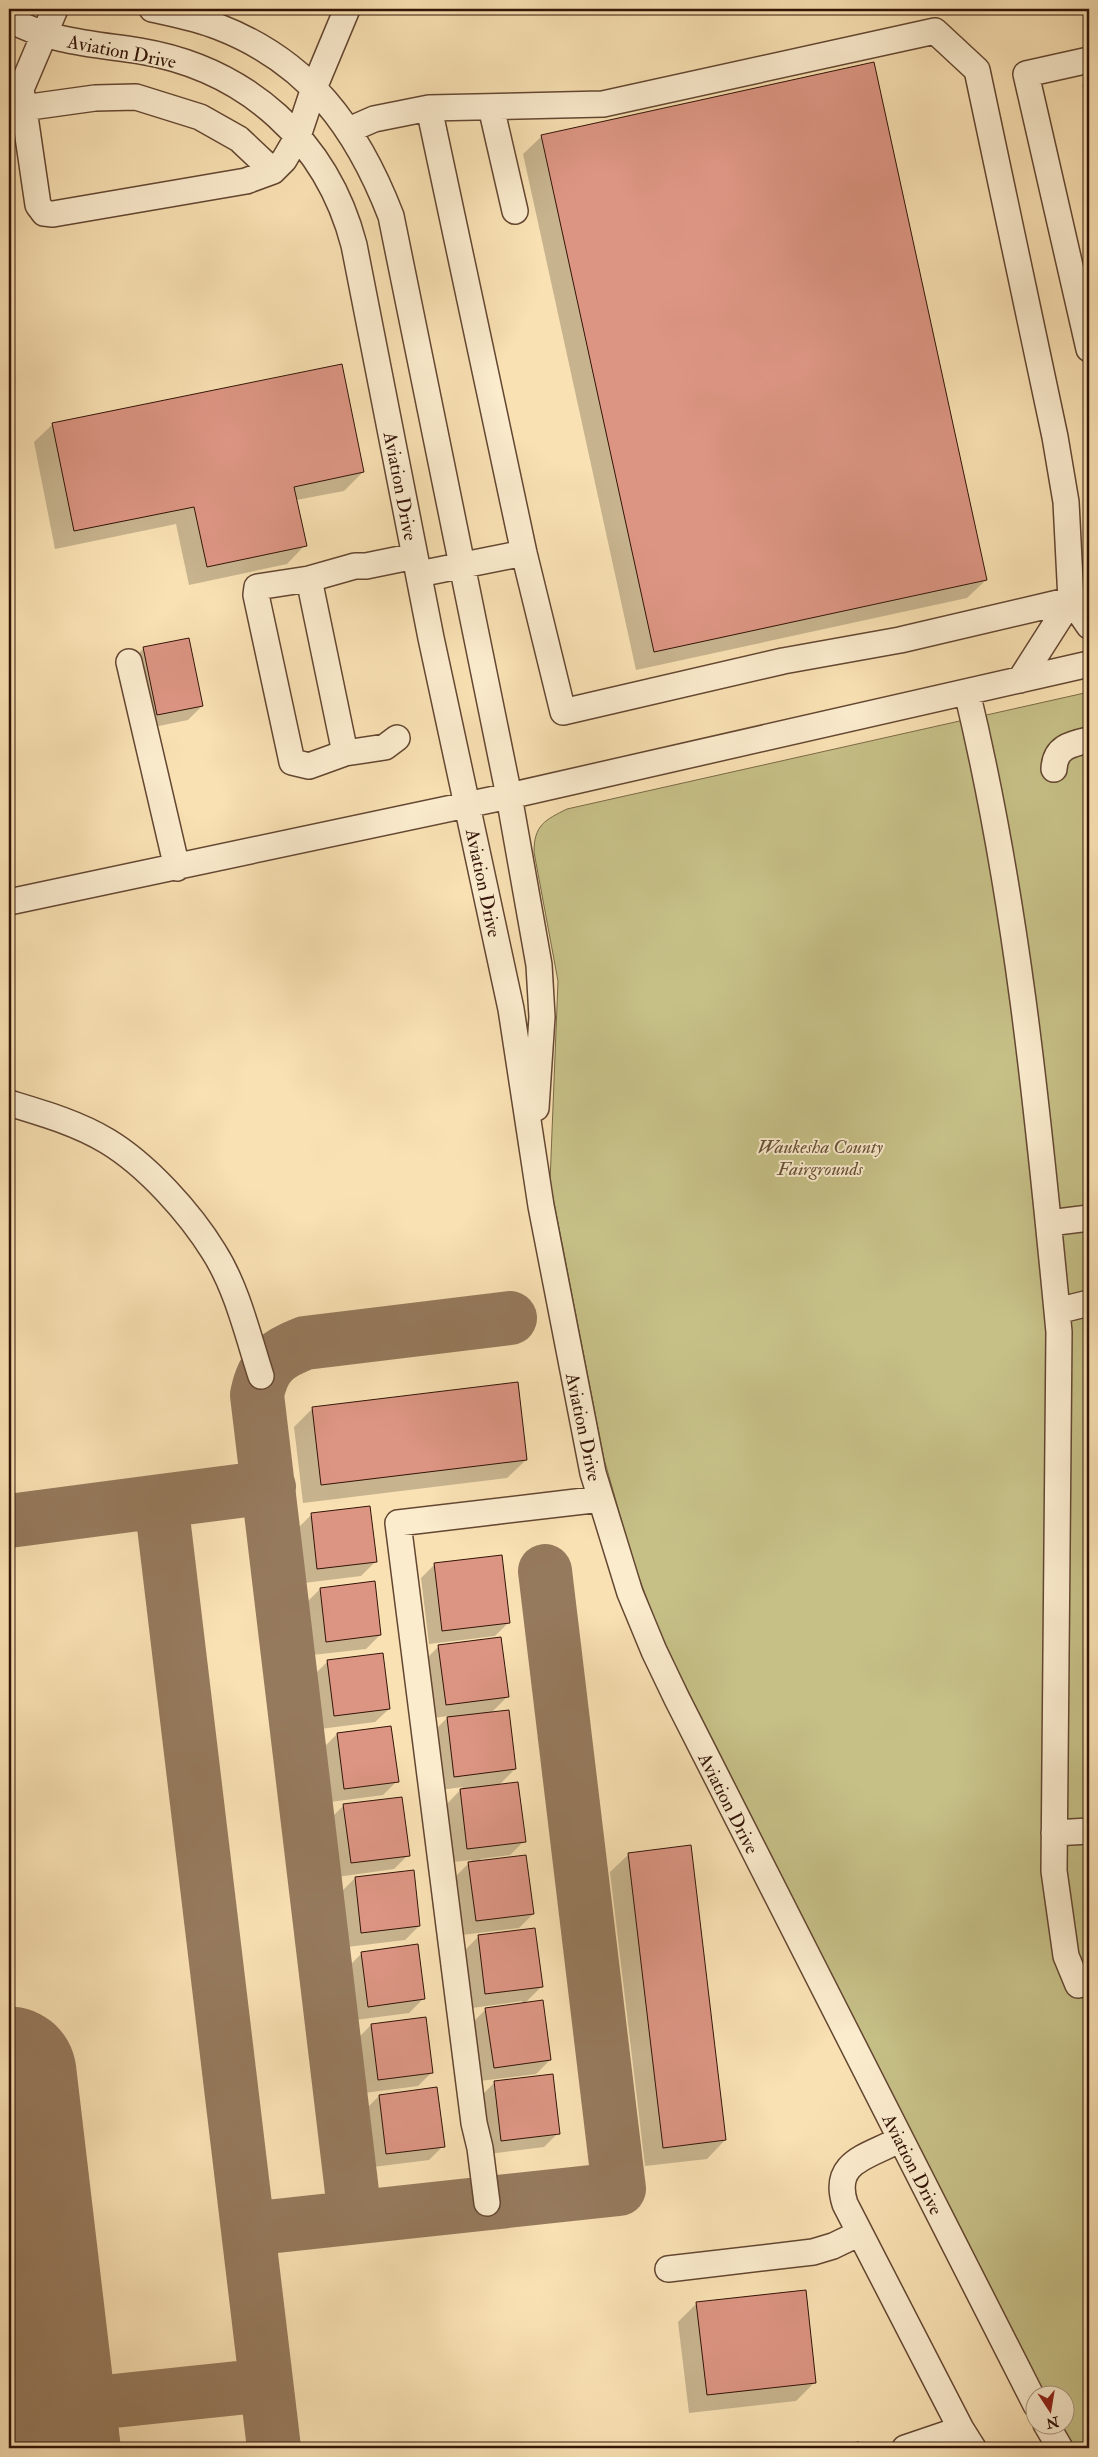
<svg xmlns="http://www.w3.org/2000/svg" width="1098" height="2457" font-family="'IM FELL Double Pica',serif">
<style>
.green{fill:#c6c087;stroke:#7c6a47}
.shadow{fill:#0003}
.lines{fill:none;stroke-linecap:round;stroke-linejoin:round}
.taxiway{stroke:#967a5d;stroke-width:54}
.runway{stroke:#967a5d;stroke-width:135}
.building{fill:#dc9583;stroke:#331407}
.minor-casing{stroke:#644732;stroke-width:28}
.minor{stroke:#fbecce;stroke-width:25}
.labels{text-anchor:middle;stroke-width:4;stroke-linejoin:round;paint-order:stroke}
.street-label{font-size:19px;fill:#331407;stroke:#fbecce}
.park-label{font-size:19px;font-style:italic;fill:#665034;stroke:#fbecce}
</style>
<rect width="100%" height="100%" fill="#f9e1b3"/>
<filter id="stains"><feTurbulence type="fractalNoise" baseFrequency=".004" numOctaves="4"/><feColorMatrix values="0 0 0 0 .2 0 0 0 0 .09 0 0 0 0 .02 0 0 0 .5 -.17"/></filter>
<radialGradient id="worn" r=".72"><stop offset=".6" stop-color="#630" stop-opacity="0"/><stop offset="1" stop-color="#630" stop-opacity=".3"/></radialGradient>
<!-- green -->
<path class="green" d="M1089,692V2448H1074L1059,2425L1066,2424V2394H1044L679,1673L657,1626L634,1564L604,1459L550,1182L558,981L534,852C534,825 545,820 567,809Z"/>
<!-- shadow -->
<path class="shadow" d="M1089,78V113L1082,85Z
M542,136L986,580L967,598L636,670L523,154Z
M53,424L363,472L344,491L296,500L305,545L287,564L189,585L176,524L55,549L34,442Z
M144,648L202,706L188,720L144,729L130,662Z
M313,1408L526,1460L507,1478L303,1503L294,1427Z
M311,1515L375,1562L361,1576L304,1583L297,1529Z
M435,1564L509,1622L495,1636L429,1644L421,1578Z
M320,1589L380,1635L366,1649L312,1655L306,1603Z
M439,1646L507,1697L491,1713L515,1769L498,1786L524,1841L510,1855L480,1859L533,1914L519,1928L462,1935L455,1877L472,1860L453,1862L447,1804L463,1787L440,1790L433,1732L449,1716L432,1718L425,1660Z
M328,1661L389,1709L375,1722L320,1729L314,1675Z
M337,1734L397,1781L383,1795L330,1802L323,1748Z
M344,1805L408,1855L394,1869L337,1877L330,1819Z
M629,1854L725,2140L707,2159L645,2166L610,1872Z
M355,1878L419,1926L405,1940L347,1947L341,1892Z
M479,1936L541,1987L524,2004L550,2060L536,2074L480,2081L472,2023L486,2009L523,2004L522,2001L472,2008L465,1950Z
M362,1953L423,1999L409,2013L355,2020L348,1967Z
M371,2025L432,2072L418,2086L364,2093L357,2039Z
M495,2082L558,2133L544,2147L488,2154L481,2096Z
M379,2096L443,2146L429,2160L373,2167L365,2110Z
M697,2303L815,2382L796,2401L689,2413L678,2322Z"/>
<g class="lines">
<!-- taxiway -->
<path class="taxiway" d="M161,1501L269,1487
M9,1521L161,1501L274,2448
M355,2217L257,1395C263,1364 276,1354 305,1343L510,1318
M248,2229L619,2189L545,1571
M9,2412L266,2385"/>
<!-- runway -->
<path class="runway" d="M9,2074L53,2448"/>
</g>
<!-- building -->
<path class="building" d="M874,62L987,580L654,652L541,135Z
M342,364L364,472L294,487L307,546L207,567L194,507L74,531L52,423Z
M189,638L203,706L157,715L143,647Z
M518,1382L527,1460L321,1485L312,1407Z
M370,1506L377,1562L317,1569L311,1513Z
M502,1555L510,1623L442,1631L434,1563Z
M375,1581L381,1635L326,1642L320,1588Z
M501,1637L509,1697L446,1705L438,1645Z
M383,1653L390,1709L334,1716L327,1660Z
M509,1710L516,1769L454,1777L447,1717Z
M391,1726L399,1782L344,1789L337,1733Z
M518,1782L526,1842L467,1849L460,1789Z
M402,1797L410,1856L351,1863L343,1804Z
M691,1845L726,2140L663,2148L628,1853Z
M526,1855L534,1914L476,1921L468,1862Z
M414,1870L420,1926L361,1933L355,1877Z
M535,1928L543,1987L485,1994L478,1935Z
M418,1944L425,1999L368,2007L361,1952Z
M543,2000L551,2060L494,2068L485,2008Z
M426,2017L433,2073L378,2080L371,2024Z
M553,2074L560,2134L501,2141L494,2081Z
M437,2087L445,2147L386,2154L379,2095Z
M806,2290L816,2383L707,2395L696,2302Z
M859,2442L860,2448H808Z"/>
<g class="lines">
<!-- minor casing -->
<g class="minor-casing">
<path id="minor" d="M55,9L21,89L38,205L44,213L53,214L246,181L273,171L284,160L298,136L314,88L347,9
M152,9C175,14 197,18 219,27C309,62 357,128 391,216L509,796L539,965L542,1017L536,1108
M9,19C50,42 95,44 140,51C247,69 327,141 354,245L431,638L511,1009L541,1206L593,1473L630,1593L654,1651L677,1699L1036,2405
M935,31L977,70L1055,437L1066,502L1071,600L900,640L783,661L563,712L524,553L429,108L603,104Z
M1089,60L1026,74L1089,349
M491,107L515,211
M23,108L95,98L136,97L200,117L239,139L273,171
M349,130L374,119L429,108
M419,574L524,553
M309,579L345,753
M129,662L177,868
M1020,680L1071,600L1089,626
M967,692C1016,895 1037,1103 1057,1311L1059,1332L1054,1871L1066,1956L1078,1985L1089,1983
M397,738L385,747L345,753L309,766L292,762L256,595L257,587L309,579L355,566H366L415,556
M1054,769C1055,747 1071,744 1089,740
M9,902L509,796L1089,664
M9,1103C42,1113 77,1123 107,1141C147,1165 190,1213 214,1252C237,1288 248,1336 261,1376
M1049,1223L1089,1218
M1057,1311L1089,1303
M1054,1833L1089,1831
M900,2139C870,2157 831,2160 845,2204L961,2429
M487,2203L480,2148L474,2123L398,1523L601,1499
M668,2269L813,2252L833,2246L860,2233
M1046,2424L1060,2448
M905,2448L961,2429L973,2448"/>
</g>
<!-- minor -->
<use href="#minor" class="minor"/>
</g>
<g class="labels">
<!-- street labels -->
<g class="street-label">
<text transform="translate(122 51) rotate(11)" y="7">Aviation Drive</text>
<text transform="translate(401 486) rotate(79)" y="7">Aviation Drive</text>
<text transform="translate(484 883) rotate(78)" y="7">Aviation Drive</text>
<text transform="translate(584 1427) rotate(78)" y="7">Aviation Drive</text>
<text transform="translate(729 1803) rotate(63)" y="7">Aviation Drive</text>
<text transform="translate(913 2164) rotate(63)" y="7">Aviation Drive</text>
</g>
<!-- park labels -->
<g class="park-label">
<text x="820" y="1153">Waukesha County<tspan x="820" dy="22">Fairgrounds</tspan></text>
</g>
</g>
<!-- margin -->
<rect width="1098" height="2457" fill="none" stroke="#f9e1b3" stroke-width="30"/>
<rect x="10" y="10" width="1078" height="2437" fill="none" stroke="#331407" stroke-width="2.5"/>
<rect x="15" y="15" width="1068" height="2427" fill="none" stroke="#331407"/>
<!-- north arrow -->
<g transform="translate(1050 2410) rotate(168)"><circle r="24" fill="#fbecce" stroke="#ab967e"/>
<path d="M0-4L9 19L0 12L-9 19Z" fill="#8f2418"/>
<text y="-8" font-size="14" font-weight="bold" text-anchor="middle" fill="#331407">N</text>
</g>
<rect width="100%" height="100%" filter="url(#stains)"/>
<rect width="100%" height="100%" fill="url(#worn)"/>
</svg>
